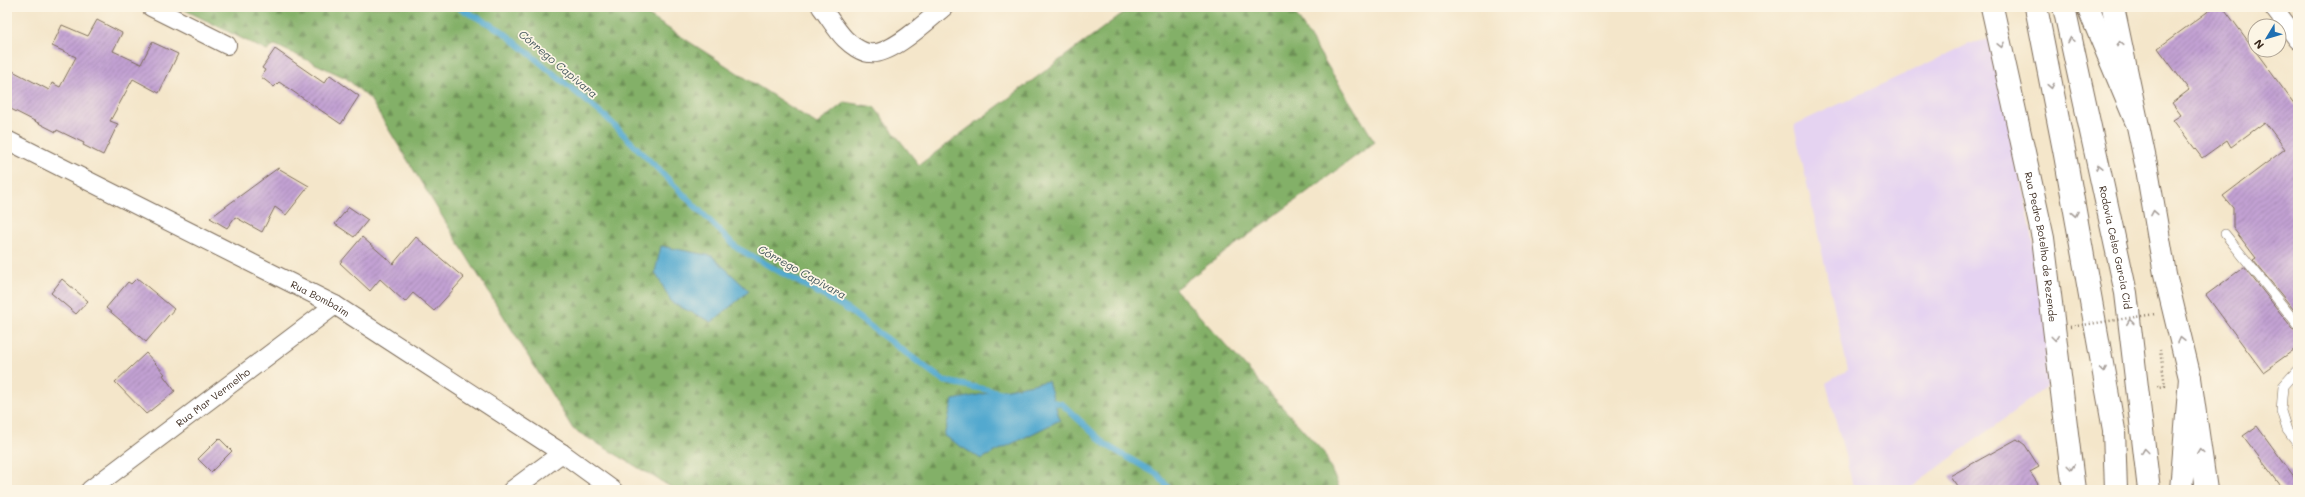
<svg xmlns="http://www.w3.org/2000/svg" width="2305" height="497" font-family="Mali,sans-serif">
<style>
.built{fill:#e5d3f1}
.forest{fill:url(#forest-firs);stroke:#5f6d43}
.water{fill:#52a9cf;stroke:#466a76}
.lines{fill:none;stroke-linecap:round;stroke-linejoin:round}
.stream{stroke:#52a9cf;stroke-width:6}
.building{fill:url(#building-hatch)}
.lane-casing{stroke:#7c6c5a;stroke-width:10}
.street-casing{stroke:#7c6c5a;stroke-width:20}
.primary-casing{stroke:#7c6c5a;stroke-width:24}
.highway-casing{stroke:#7c6c5a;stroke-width:24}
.path{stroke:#7c6c5a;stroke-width:2.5;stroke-dasharray:1 3;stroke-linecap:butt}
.lane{stroke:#fff;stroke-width:9}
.street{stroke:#fff;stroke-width:18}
.primary{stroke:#fff;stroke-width:22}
.highway{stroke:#fff;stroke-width:22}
.path-bridge{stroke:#7c6c5a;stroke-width:2.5;stroke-dasharray:1 3;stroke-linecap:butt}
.oneway{stroke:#a79f9a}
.labels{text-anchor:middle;stroke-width:3.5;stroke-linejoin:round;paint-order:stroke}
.street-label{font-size:10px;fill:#3b2a1e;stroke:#fcf5e5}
.water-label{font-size:11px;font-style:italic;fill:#43565c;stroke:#fcf5e5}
</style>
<defs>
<pattern id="forest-firs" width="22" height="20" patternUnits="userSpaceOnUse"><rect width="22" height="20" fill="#83b068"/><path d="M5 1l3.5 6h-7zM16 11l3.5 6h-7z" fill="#6c8f55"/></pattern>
<pattern id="building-hatch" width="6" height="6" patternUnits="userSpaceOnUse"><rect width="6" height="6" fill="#c2a1d3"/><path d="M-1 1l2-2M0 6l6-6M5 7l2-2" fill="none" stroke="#9f83ab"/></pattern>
</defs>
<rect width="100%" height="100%" fill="#fcf5e5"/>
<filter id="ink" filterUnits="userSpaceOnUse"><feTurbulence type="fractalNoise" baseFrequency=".025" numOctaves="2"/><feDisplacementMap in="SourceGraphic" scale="8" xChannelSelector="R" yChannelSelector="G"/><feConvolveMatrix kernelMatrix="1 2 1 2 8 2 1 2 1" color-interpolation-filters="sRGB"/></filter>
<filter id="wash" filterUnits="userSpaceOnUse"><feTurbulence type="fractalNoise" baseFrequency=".012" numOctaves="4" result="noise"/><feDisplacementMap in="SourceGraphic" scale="16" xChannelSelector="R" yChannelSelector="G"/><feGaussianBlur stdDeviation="0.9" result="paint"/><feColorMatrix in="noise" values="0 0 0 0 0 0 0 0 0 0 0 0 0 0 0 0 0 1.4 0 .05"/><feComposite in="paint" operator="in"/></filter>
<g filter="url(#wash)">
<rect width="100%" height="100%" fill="#f4e6ca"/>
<!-- built -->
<path class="built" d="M1993,38L2060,377L1908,490H1854L1826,383L1848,370L1794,125L1969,44Z"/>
<!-- forest -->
<path class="forest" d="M179,7H635L817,124L845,102L874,107L919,165L1131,7H1291L1375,142L1175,289L1324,453L1340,490H676L573,429L370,99L346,78L275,45L267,51Z"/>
<!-- water -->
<path class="water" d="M661,246L712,256L749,291L712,322L672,303L655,272Z
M1048,381L1060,420L981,459L944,436L953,400Z"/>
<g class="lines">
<!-- stream -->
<path class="stream" d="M458,7L502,31L607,118L737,248L844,307L944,381L1003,393
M1048,401L1062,404L1106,445L1158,475L1170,490"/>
</g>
<g id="blocks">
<!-- building -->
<path class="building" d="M2214,7H2223L2298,109V315L2253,260L2256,258L2233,228V208L2223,196L2285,149L2265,122L2231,147L2227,140L2202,158L2173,120L2181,115L2172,103L2189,90L2158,48Z
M97,20L122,33L113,51L141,64L152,42L178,54L159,93L133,79L110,121L118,124L103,155L83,145L84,143L57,130L56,132L7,107V68L49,90L52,83L60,87L76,57L52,46L62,25L88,36Z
M275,49L324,83L330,75L359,96L341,124L279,82L274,87L261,77L265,70L262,68Z
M278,168L309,186L286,215L275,207L262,232L235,217L227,228L210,218Z
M349,207L368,220L354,237L335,224Z
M362,237L393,264L416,237L464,278L434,311L413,293L405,302L380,279L370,291L340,263Z
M2244,267L2293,329L2298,331V347L2263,372L2206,295Z
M137,278L174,309L146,342L106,308L128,282L131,284Z
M62,279L88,301L76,314L51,293Z
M146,353L165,374L163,375L175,391L146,414L115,382Z
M2257,426L2298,482V490H2284L2243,436Z
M219,438L232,451L211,472L198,459Z
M2017,439L2025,445L2039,467L2030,472L2042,490H1960L1950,476Z"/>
</g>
</g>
<g filter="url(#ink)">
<use href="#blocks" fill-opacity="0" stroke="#7c6c5a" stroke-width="1"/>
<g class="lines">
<!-- lane casing -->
<g class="lane-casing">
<path id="lane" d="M2225,234L2298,325
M2298,369L2283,386L2281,411L2287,430L2298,445"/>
</g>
<!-- street casing -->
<g class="street-casing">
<g id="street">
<path d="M151,7L227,45"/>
<path d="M821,7C829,17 836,30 845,39C851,45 861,52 869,53C890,57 928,20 944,7"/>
<path d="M2273,7L2298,40"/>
<path id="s1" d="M7,140L335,305L562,453L613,490"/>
<path id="s2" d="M90,490L335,305"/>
<path d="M512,490L562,453"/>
</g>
</g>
<!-- primary casing -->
<g class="primary-casing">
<g id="primary">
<path id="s3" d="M1992,7L2043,238L2074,490"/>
<path d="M2113,7L2147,169L2165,274L2190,378L2206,490"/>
</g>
</g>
<!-- highway casing -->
<g class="highway-casing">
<g id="highway">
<path d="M2036,7L2065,155L2114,430L2116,490"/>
<path id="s4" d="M2064,7L2126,293L2149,490"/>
<path d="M2088,7L2136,121"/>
<path d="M2181,490L2190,378"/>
</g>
</g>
<!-- path -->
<path class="path" d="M2158,385L2159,387L2165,386L2160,350"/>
<!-- lane -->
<use href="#lane" class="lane"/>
<!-- street -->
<use href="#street" class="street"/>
<!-- primary -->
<use href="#primary" class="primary"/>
<!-- highway -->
<use href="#highway" class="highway"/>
<!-- path-bridge -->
<path class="path-bridge" d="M2070,327L2155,314"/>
</g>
<!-- one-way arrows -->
<defs><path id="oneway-chevron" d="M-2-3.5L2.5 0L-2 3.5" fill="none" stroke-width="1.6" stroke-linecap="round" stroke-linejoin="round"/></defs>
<g class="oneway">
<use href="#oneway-chevron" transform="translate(2071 40) rotate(-102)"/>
<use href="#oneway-chevron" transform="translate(2120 44) rotate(-101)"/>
<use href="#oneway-chevron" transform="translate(2001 45) rotate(78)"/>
<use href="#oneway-chevron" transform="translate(2051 86) rotate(79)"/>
<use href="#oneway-chevron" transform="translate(2099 167) rotate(-102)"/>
<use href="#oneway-chevron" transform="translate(2154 213) rotate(-100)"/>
<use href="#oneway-chevron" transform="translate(2075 214) rotate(80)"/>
<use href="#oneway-chevron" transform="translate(2130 322) rotate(-97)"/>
<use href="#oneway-chevron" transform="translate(2055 338) rotate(83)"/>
<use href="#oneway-chevron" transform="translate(2181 340) rotate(-103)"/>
<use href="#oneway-chevron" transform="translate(2103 370) rotate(80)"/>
<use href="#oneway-chevron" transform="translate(2145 451) rotate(-97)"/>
<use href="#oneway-chevron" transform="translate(2200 451) rotate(-98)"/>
<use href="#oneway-chevron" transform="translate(2071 467) rotate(83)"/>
</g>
</g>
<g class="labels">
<!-- street labels -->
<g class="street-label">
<text dy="4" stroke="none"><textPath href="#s3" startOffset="245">Rua Pedro Botelho de Rezende</textPath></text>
<text dy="4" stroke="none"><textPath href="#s4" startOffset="246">Rodovia Celso Garcia Cid</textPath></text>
<text dy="4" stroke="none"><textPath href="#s1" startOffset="351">Rua Bombaim</textPath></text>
<text dy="4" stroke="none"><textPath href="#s2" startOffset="154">Rua Mar Vermelho</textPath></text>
</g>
<!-- water labels -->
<g class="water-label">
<text transform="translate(558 64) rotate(40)" y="4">Córrego Capivara</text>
<text transform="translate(802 272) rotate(29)" y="4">Córrego Capivara</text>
</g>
</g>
<!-- margin -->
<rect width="2305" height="497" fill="none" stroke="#fcf5e5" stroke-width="24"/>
<!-- north arrow -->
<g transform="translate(2267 38) rotate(232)"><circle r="19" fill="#fcf5e5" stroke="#afa495"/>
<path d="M0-3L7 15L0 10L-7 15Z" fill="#1f6fb2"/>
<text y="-6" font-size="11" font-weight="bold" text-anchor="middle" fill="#3b2a1e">N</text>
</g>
</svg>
